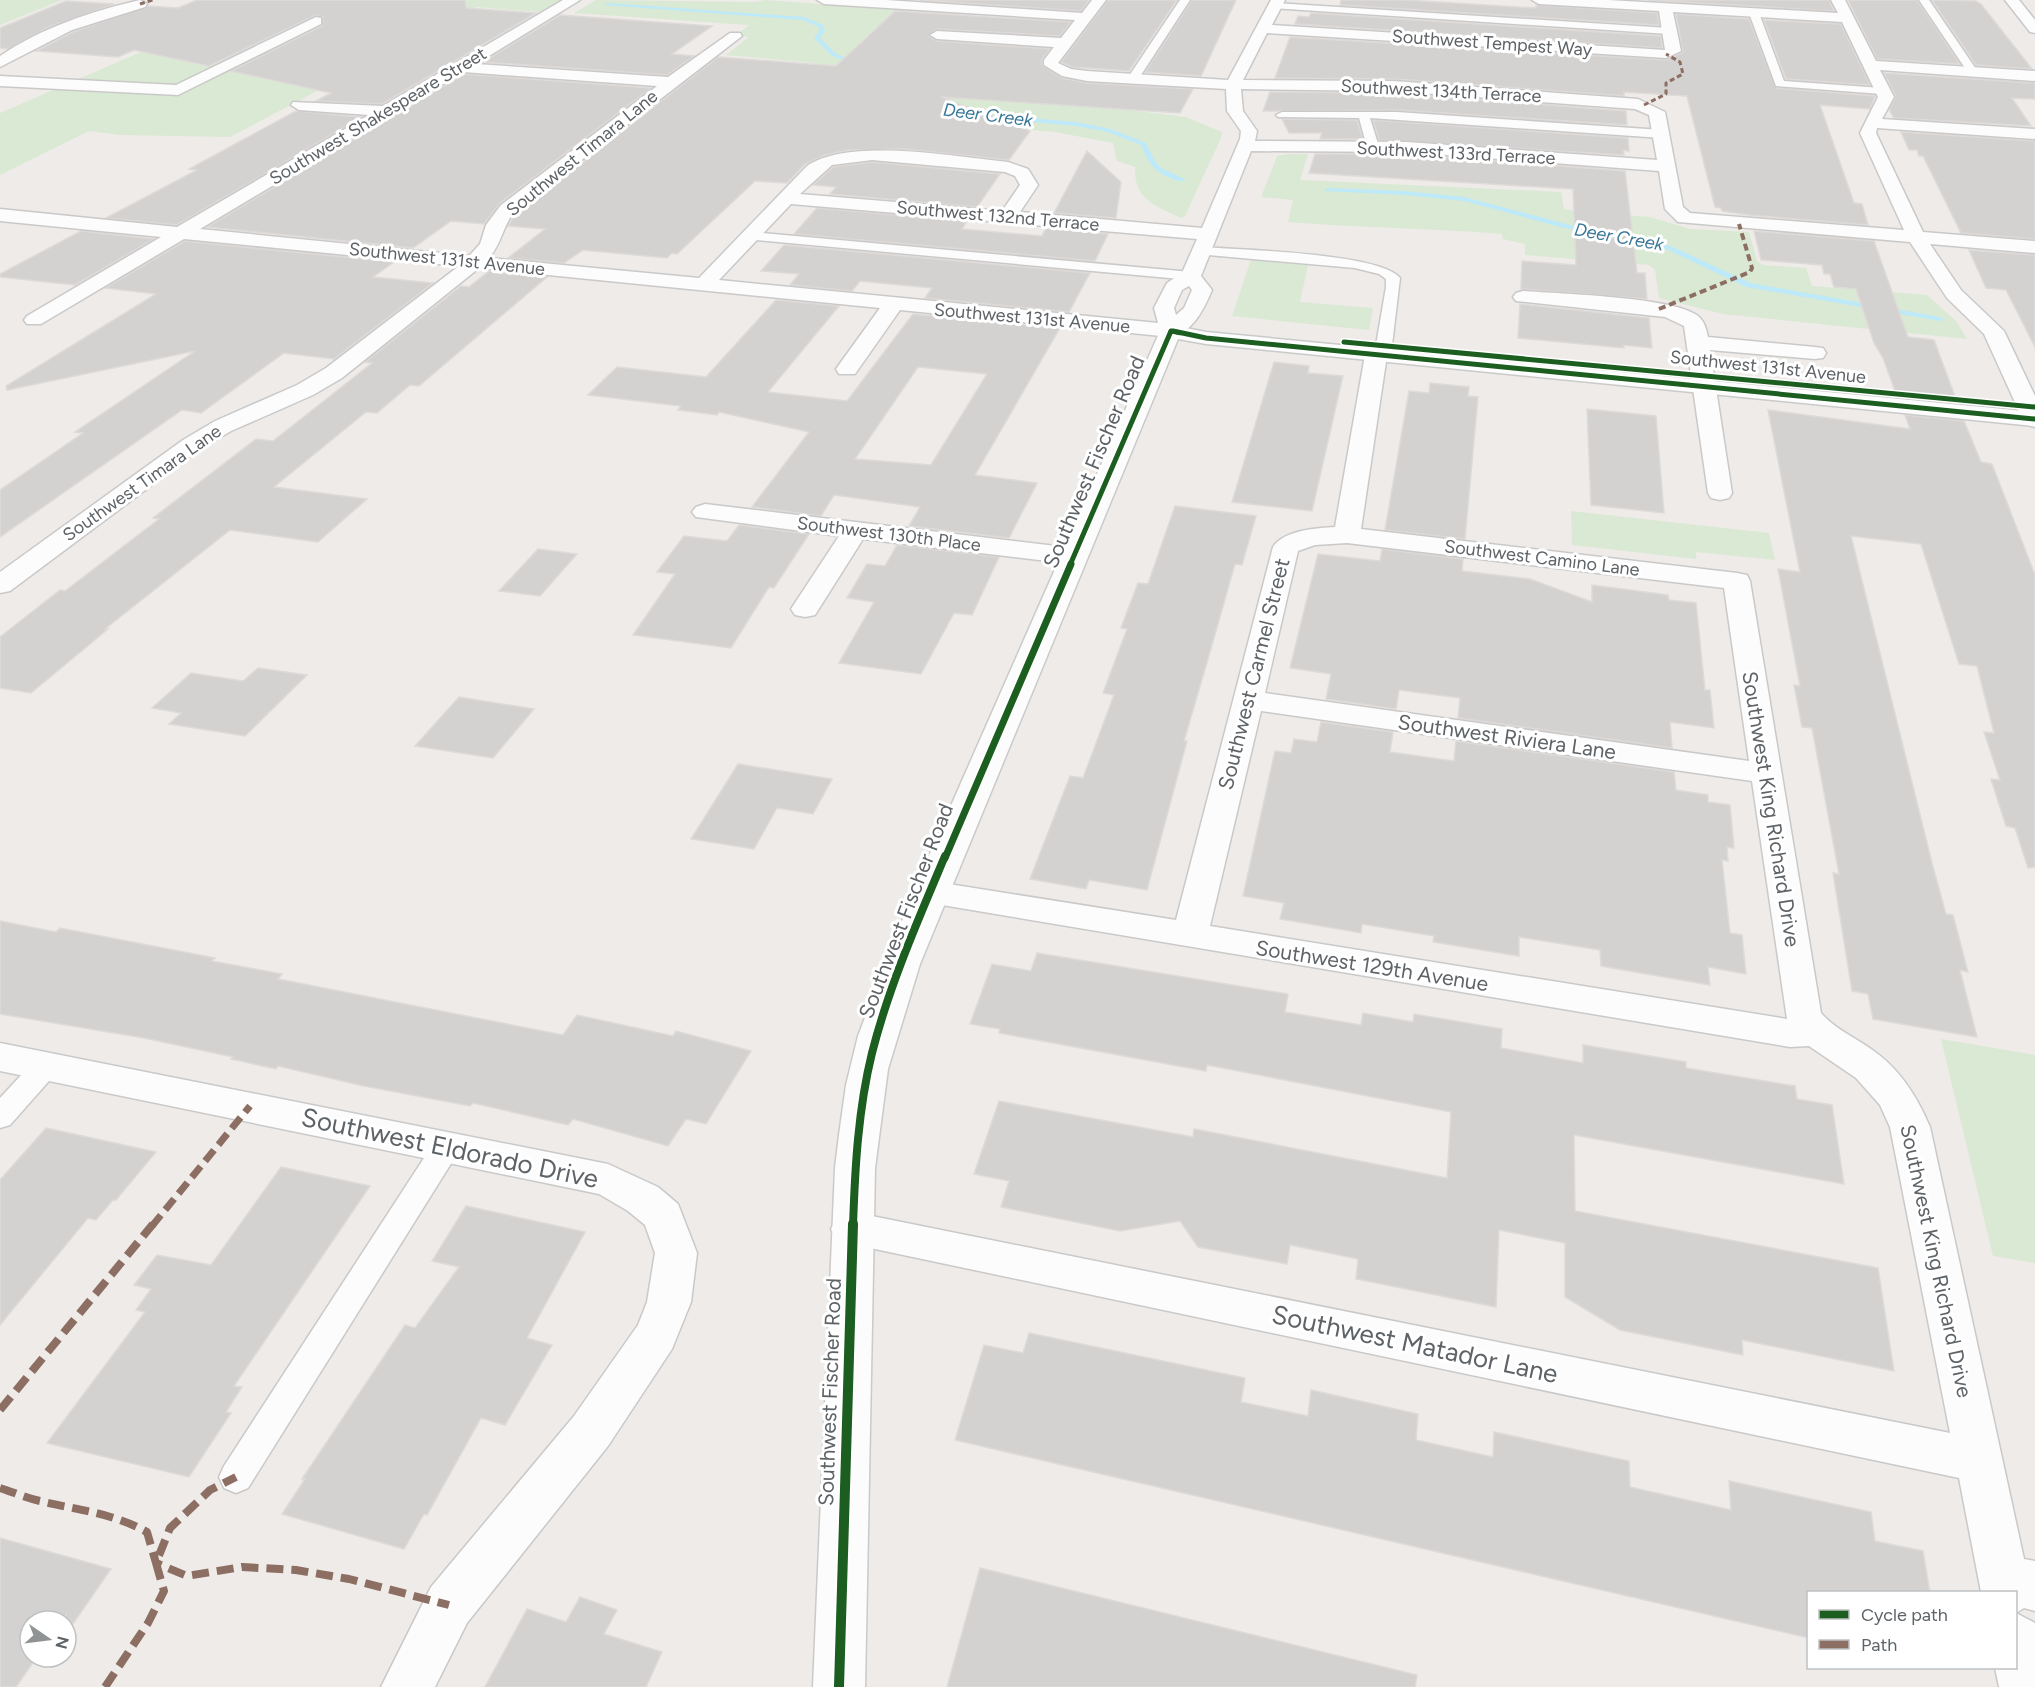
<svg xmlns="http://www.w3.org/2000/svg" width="2035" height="1687" font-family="Figtree,sans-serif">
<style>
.green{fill:#dae9d4}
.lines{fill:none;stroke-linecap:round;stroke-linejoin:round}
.stream{fill:#bde9f8;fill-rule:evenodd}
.building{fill:#d4d2d1;stroke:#dedad8;stroke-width:1.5;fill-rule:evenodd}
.lane-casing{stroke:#cac9c9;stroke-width:3}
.street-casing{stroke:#cac9c9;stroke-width:3}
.secondary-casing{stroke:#cacaca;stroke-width:3}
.lane{fill:#fcfcfc;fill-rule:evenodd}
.street{fill:#fcfcfc;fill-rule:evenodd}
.secondary{fill:#fcfcfc;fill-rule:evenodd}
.quiet-far3{stroke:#8d6e63;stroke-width:3;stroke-dasharray:5 3;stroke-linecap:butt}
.quiet-far2{stroke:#8d6e63;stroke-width:4;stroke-dasharray:7 4;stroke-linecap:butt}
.quiet-far1{stroke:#8d6e63;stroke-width:7;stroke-dasharray:14 7;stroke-linecap:butt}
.quiet{stroke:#8d6e63;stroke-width:8;stroke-dasharray:17 8;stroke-linecap:butt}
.cycleway-far4-casing{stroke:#fff;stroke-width:7}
.cycleway-far3-casing{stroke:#fff;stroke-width:8}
.cycleway-far2-casing{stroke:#fff;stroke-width:10}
.cycleway-far1-casing{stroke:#fff;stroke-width:12}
.cycleway-casing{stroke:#fff;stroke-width:14}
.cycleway-far4{stroke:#1b5e20;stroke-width:4.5}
.cycleway-far3{stroke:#1b5e20;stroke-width:5}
.cycleway-far2{stroke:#1b5e20;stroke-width:7}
.cycleway-far1{stroke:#1b5e20;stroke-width:8}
.cycleway{stroke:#1b5e20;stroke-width:10}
.labels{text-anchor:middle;stroke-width:6;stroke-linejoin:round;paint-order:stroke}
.far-street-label{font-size:18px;fill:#5e6367;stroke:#fff}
.far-water-label{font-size:18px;font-style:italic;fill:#3a7898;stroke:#fff}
.street-label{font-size:21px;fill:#5e6367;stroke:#fff}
.near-street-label{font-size:26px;fill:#5e6367;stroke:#fff}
</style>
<rect width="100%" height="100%" fill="#eeebe8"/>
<!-- green -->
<path class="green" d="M0,0H62L0,25Z
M248,0H561L540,12L476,7L230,137L121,135L89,131L0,175V113L229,14Z
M596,0L756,2L765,0L903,10L885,26H878L860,42L916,51L1079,104L1186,117L1222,132L1221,138L1185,216L1181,218C1155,205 1134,201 1135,167L1117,161L1113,143L1055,132L998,127L811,68L815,63L726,55L749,37L737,35L749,25L574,13Z
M1289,154H1308L1300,180L1561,192L1564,209L1574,211L1650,217L1690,229L1749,232L1757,261L1763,265L1806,268L1812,286L1927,295L1957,322L1967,339L1723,314L1659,298L1655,270L1649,265L1525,255V244L1503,239L1502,234C1431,228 1360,228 1288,222L1293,200L1261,197L1277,156Z
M1251,260L1308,265L1300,302L1373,308L1369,330L1232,316Z
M1571,511L1769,533L1775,560L1696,552V559L1572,545Z
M1941,1039L2035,1055V1263L1993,1256Z"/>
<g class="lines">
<!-- stream -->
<path class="stream" d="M607,3L804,17L823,25L825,31L820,38L836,54L862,63L859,65L832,56L814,38L819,31V27L803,20L605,5Z
M978,114L1076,122L1111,129L1146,143C1161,175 1159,165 1186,180C1181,182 1178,181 1173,179C1155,173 1148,163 1141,145L1108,132L1076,126L976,117Z
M1327,188L1405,191L1464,197L1593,231L1590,233L1560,227L1464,201L1405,195L1325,191V189Z
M1619,232L1640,236L1673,247L1751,283L1940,317L1944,319L1940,321L1746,287L1668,250L1637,239L1617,235V233Z"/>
</g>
<!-- building -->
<path class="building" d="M197,0H465L466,8L536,13L382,104L316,101L331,93L231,71L322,26L323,17L316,15L209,66L134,50L118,57L36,51L73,32L148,6L178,8Z
M920,0H1089L1081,11Z
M1108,0H1177L1129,71L1072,67L1061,62Z
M1192,0H1236L1201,76L1145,72Z
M1341,0H1406L1536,8V5L1657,13L1659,25L1340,5Z
M1648,0H1829L1834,11Z
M1848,0H1917L1960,64L1877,59Z
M1932,0L1976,1L1981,4L2032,69L1976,65Z
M66,1L114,4L49,27L8,49L0,48V28Z
M895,11L1071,22L1060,36L937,29L928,36L937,41L1050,49L1042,59V65L1062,78L1087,83L1193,89L1180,113L941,97L1030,131L1009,160L904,149L849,150L825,155L805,164L787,183L755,181L677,254L672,253L667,258L583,250L564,263L508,258L545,229L508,226L515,215L718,57L836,66Z
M1311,13L1661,36L1662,48L1295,24L1298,16L1309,17Z
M1676,14L1749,19L1776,88L1875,96L1870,109L1820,105L1854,203L1862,204L1868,225L1749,215L1722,211L1721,208L1715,207L1687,96L1624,92V96L1394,79L1275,78L1290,37L1666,60L1683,52Z
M560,15L712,26L672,54L694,56L667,75L483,62Z
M1764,20L1841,24L1870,85L1786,79Z
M1884,73L2035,83V99L2012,98L2031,126L1894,118L1889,110L1896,96Z
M464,74L651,88L500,203L484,224L451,221L413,248L207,227Z
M1270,92L1394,93L1626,111L1627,125L1397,110L1263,111Z
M296,111L362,117L177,225L106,218L197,170L189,169Z
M1282,119L1357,120L1363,139H1320L1322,133H1289Z
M1373,120L1628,138L1629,151L1623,150L1624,155L1379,140Z
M1901,132L2035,141V239L1961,233L1923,156H1919L1917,150H1909Z
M1087,151L1121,182L1116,218L1054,213Z
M1315,154H1407L1625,171L1637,273H1645L1647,299L1521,289L1522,261L1576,265L1573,189L1309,173Z
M872,162L1000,174L977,207L830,194L836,187L813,185L833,167Z
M817,208L967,221L962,229L1042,236L1046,228L1108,234L1095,261L794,234Z
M81,231L154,239L75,285L0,277V274Z
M1754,231L1874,241L1908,337L1934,340L1957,402L1897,396L1883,358L1874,343L1856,289L1834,287L1830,274H1824L1822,265L1761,260Z
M185,241L394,262L373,277L433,283L334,359L284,353L201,413L182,410L0,537V490L83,433L75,432L195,351L7,390L6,386L156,294L105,288Z
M784,245L1090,273L1069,312L925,298L932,288L860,281L852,291L790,285L799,274L761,271Z
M1969,250L2035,255V347L2006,290L1986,288Z
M489,271L547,277L419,386L410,385L377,413L366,412L274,487L367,499L318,542L230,530L105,629H108L31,693L0,688V637L60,590L65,591L159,519L153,518L256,439L273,441L372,363L365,362L461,286L469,287Z
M776,300L839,306L768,392L847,401L913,314L1060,328L975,475L1037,483L1009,538L909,526L920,507L834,495L821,516L752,507L809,432L719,412L717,415L678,410L681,406L588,395L617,367L706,377ZM918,367L987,374L931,465L855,459Z
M1520,304L1649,318L1652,348L1623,345L1624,348L1518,338Z
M1274,362L1309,366L1308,373L1343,376L1312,511L1232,502Z
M1430,383L1469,387L1468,396L1478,397L1465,539L1385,530L1409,391L1429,393Z
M1587,409L1656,416L1664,513L1591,505Z
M1768,410L1910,429L1905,415L1964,421L1981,462L1992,464L2035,575V867L2028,868L2015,828L2006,826L1991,779L2000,780L1984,732L1994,733L1977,666L1959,664L1921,544L1851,536L1932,863L1946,914L1953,915L1968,972L1960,970L1977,1037L1873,1019L1868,994L1852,991L1833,873L1839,874L1812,728L1802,727L1794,685L1800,686L1778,569L1800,572Z
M1175,506L1256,516L1242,565L1235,564L1212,645L1184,741H1187L1147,890L1089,880L1086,889L1030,879L1070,776L1083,778L1114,695L1103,693L1127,629L1121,628L1138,583L1148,584Z
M739,525L809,534L774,588L769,587L731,648L633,635L675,574L657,572L684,536L727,541Z
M897,545L999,557L972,615L954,613L921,674L839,663L874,602L847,598L867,564L885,566Z
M538,549L577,554L540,596L499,591Z
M1382,549L1463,559L1462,571L1530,579L1592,602V585L1668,595L1669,600L1696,603L1705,690H1710L1714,728L1670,722L1672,748L1458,718L1460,698L1399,690L1396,709L1326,699L1331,674L1290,668L1318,554L1380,561Z
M258,668L307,675L245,736L169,724L181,713L152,708L191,673L243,681Z
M459,697L534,709L493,758L415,746Z
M1321,722L1393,732L1390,752L1454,761L1456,741L1674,772L1676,790L1708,795V802L1730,805L1734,848L1727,847L1728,861L1722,860L1730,933L1742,935L1746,974L1708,967L1710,985L1601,966L1600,950L1519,937V956L1433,942L1434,936L1362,924L1361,933L1280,919L1284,903L1243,896L1275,751L1291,753L1294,739L1317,742Z
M738,764L832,779L813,814L777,808L754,849L691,839Z
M0,921L56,932L60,928L215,958L212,961L282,974L278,979L563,1035L577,1015L673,1036L676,1031L751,1051L706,1124L686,1119L668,1146L573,1119L568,1125L473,1103L470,1106L364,1086L278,1066L276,1069L231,1059L233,1057L144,1038L0,1014Z
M1037,953L1288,994L1285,1012L1361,1025L1363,1013L1413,1022L1414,1014L1502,1029L1501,1048L1583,1063V1045L1686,1062V1068L1795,1086L1797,1099L1832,1105L1844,1184L1574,1135L1575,1211L1878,1268L1894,1371L1742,1340L1743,1355L1620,1330L1565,1297V1243L1499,1230L1496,1307L1356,1279L1358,1259L1290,1245L1287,1264L1198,1247L1180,1221L1120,1231L1001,1207L1009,1181L974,1174L999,1101L1193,1137L1194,1129L1447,1178L1451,1112L1207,1065L1206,1071L999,1033L1000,1029L970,1024L992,964L1031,971Z
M46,1128L156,1152L116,1200H113L96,1220L88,1218L0,1325V1180Z
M281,1167L370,1186L234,1386L242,1387L226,1412L231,1413L189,1477L47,1443L145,1312L136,1310L151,1289L134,1285L157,1255L211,1265Z
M466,1206L585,1232L527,1338L552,1345L505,1425L481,1418L427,1515L424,1514L404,1549L282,1514L305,1479H302L405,1325L415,1328L459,1267L432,1261Z
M1029,1333L1245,1378L1241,1402L1308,1416L1311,1390L1418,1414L1416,1440L1493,1457L1494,1432L1629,1461L1630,1487L1731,1510L1729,1481L1871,1512L1875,1541L1923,1551L1930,1593H1809V1638L955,1440L984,1345L1023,1353Z
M0,1538L111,1569L66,1634V1615L62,1621H30V1657H37L16,1687H0Z
M980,1568L1417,1675L1415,1687H947Z
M580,1597L617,1610L604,1634L662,1652L646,1687H485L527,1609L566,1622Z"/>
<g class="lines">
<!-- lane casing -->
<g class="lane-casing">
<path id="lane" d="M1180,0H1190L1137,81H1129L1127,79Z
M1919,0H1929L1978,72L1977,74H1969Z
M1275,3L1669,28L1674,31L1669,34L1272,8L1270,6Z
M1754,10L1759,13L1784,81L1882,88L1888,91L1882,94L1776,86L1749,13Z
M1282,112H1397L1662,130L1668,134L1662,138L1370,118L1379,147L1373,151L1367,147L1359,118L1278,117L1276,115Z
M750,232L1191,272L1198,276L1191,280L745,239V233Z
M1202,247C1239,250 1381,253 1400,278L1392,345L1384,350L1376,345L1386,287V279L1379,274L1355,268L1197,254L1195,251Z
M46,1056L56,1059L60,1066L56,1073L10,1125L0,1128V1098L36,1059Z
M447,1135L457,1138L462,1146L457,1154L248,1488L236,1493L224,1488L219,1477L224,1466L437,1138Z"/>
</g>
<!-- street casing -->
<g class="street-casing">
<path id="street" d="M140,0L147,4L145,7L72,30L0,67V56C41,28 92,11 140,0Z
M563,0H580L476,64L668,77L730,33H740L742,36L513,213C503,227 501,244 489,258L699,278L807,166C850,137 955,157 1008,162L1028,169L1038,185L1020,212L1202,228L1240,139L1241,131L1227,111L1226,89L1087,81L1062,76L1044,65V60L1054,47L937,39L930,35L937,31L1061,38L1075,20L824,4L817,0H886L1082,13L1092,0H1106L1058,63L1071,69L1087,71L1228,80L1271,0H1285L1272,25L1665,50L1659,11L1539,4L1532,0H1608L1838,13L1831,0H1845L1876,61L2035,71V81L1880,70L1894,97L1882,119L2035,129V139L1877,128L1876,133L1923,232L2035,241V253L1930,244L1961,290L2004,331L2035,396V427L2027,425L2023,420L1984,334L1947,298L1910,242L1678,222L1665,209L1659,171L1407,152L1251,151L1201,276L1212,290C1204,309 1193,332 1171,337L900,310L855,374H839L836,369L880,308L479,268L342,378L313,395L231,431L199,450L10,591L0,593V572L183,440L215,421L297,385L326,368L459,266L184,239L41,324H27L24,320L27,316L161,237L0,221V209L177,227L369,115L299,110L291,105L293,102L383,106ZM1673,12L1842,22L1878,97L1860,133L1904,230L1690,213L1683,207L1665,112L1638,99L1394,81L1243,80L1267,33L1666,58L1681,51ZM463,72L657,86L501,205L486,225L480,244L469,256L200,229ZM1241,89L1394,91L1635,109L1649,115L1657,160L1407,142L1255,141L1257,131L1243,111ZM872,160L1005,172L1015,176L1020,185L1002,211L800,194L832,165ZM791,204L1197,239L1182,273L1167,283L1154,308L1158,323L719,280ZM1189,286L1192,290L1184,308L1176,315L1174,308L1182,290Z
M2005,0H2019L2035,20V33L2030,32Z
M316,17L321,18V24L178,95L0,86V76L176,85Z
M1523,291C1560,294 1667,297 1695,314C1704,319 1706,328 1708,337L1815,347L1823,348L1826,353L1823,358L1815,359L1710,350L1732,493L1729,498L1720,500L1711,498L1708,493L1684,326L1665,317L1516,301L1513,297L1516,293Z
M1376,349L1384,350L1387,355L1361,529L1737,573L1747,575L1750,581L1821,1013C1835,1029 1854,1037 1871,1049C1899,1068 1917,1096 1930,1127L2024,1559L2035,1561V1611L2024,1608L2016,1613V1592H1981L1959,1478L837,1241L831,1229L837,1217L852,1212L1950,1433L1890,1127L1880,1105L1856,1078L1809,1046L1790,1047L930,903L918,900L913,892L918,884L930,881L1176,920L1273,547C1284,530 1317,528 1335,527L1365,355L1368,350ZM1347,543L1724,588L1749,761L1265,693L1298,551L1315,545ZM1261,711L1752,781L1787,1019L1210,926Z
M705,504L1073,548L1082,550L1086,556L1082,562L1073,564L863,539L815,615L805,617L795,615L791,609L839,536L696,517L692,512L696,507Z
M0,1043L608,1164L658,1187L678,1204L697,1253L691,1302L672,1349L608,1446L467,1623L435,1687H381L431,1587L574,1416L638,1325L647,1302L655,1253L645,1225L628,1211L599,1194L0,1071Z
M2016,1613L2035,1623V1687H1999L1995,1668H2016Z"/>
</g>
<!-- secondary casing -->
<g class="secondary-casing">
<path id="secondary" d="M1171,325L1206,332L2035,412V426L1206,344L1178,339L920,964L888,1069L875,1168L865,1687H813L835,1168L839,1135L846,1085L858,1036L913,892L1160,331L1164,327Z"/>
</g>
<!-- lane -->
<use href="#lane" class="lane"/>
<!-- street -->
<use href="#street" class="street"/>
<!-- secondary -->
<use href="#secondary" class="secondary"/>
<!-- quiet-far3 -->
<path class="quiet-far3" d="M140,4L153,0
M1644,105L1666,94V83L1683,74L1680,62L1666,54"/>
<!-- quiet-far2 -->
<path class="quiet-far2" d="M1659,309L1750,272L1752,268L1739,224"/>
<!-- quiet-far1 -->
<path class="quiet-far1" d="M152,1226L250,1106"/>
<!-- quiet -->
<path class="quiet" d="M0,1410L153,1224
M0,1488C13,1492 26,1498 40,1501C77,1510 113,1513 147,1532L156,1563L187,1576L242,1567L296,1570L349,1579L449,1605
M105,1687L148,1623L164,1591L156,1563L170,1528L210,1490L236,1477"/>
<!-- cycleway-far4 casing -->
<g class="cycleway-far4-casing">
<path id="cycleway-far4" d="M1171,331L1180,333"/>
</g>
<!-- cycleway-far3 casing -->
<g class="cycleway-far3-casing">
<path id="cycleway-far3" d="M1173,331L1206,338L2035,419
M1344,342L2035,407
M1070,565L1171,331"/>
</g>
<!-- cycleway-far2 casing -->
<g class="cycleway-far2-casing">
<path id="cycleway-far2" d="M945,858L1071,564"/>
</g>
<!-- cycleway-far1 casing -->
<g class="cycleway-far1-casing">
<path id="cycleway-far1" d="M853,1226C855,1168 858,1110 872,1053C889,986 918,920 945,856"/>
</g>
<!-- cycleway casing -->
<g class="cycleway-casing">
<path id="cycleway" d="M839,1687L853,1224"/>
</g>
<!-- cycleway-far4 -->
<use href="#cycleway-far4" class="cycleway-far4"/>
<!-- cycleway-far3 -->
<use href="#cycleway-far3" class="cycleway-far3"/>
<!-- cycleway-far2 -->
<use href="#cycleway-far2" class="cycleway-far2"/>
<!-- cycleway-far1 -->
<use href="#cycleway-far1" class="cycleway-far1"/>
<!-- cycleway -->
<use href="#cycleway" class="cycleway"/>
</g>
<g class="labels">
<!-- far-street labels -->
<g class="far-street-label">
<text transform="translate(1492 43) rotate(4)" y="6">Southwest Tempest Way</text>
<text transform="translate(1441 91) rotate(3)" y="6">Southwest 134th Terrace</text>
<text transform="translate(378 116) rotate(-31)" y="6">Southwest Shakespeare Street</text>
<text transform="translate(582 153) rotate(-39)" y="6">Southwest Timara Lane</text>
<text transform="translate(1456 153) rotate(3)" y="6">Southwest 133rd Terrace</text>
<text transform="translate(998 216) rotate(5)" y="6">Southwest 132nd Terrace</text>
<text transform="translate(447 259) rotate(6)" y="6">Southwest 131st Avenue</text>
<text transform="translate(1032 318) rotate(5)" y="6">Southwest 131st Avenue</text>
<text transform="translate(1768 367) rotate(6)" y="6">Southwest 131st Avenue</text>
<text transform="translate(142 483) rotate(-35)" y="6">Southwest Timara Lane</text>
<text transform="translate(889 534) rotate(7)" y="6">Southwest 130th Place</text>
<text transform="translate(1542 558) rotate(7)" y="6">Southwest Camino Lane</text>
</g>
<!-- far-water labels -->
<g class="far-water-label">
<text transform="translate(988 115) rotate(7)" y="6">Deer Creek</text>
<text transform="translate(1619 237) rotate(10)" y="6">Deer Creek</text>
</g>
<!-- street labels -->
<g class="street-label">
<text transform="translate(1094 462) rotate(-67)" y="7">Southwest Fischer Road</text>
<text transform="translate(1254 674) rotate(-76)" y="7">Southwest Carmel Street</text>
<text transform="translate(1507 737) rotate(8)" y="7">Southwest Riviera Lane</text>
<text transform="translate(1771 809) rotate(81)" y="7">Southwest King Richard Drive</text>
<text transform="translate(906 911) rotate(-69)" y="7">Southwest Fischer Road</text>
<text transform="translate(1372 966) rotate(9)" y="7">Southwest 129th Avenue</text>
<text transform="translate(1936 1261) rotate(78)" y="7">Southwest King Richard Drive</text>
<text transform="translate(830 1392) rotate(-88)" y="7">Southwest Fischer Road</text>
</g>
<!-- near-street labels -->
<g class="near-street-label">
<text transform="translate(450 1148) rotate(12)" y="9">Southwest Eldorado Drive</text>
<text transform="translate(1415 1344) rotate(12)" y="9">Southwest Matador Lane</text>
</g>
</g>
<!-- legend -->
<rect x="1807" y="1591" width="210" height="78" fill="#ffffff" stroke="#bfc1c2" stroke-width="1.5"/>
<rect x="1819" y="1610" width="30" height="9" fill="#1b5e20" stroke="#bfc1c2" stroke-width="1.5"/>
<text x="1861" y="1621" font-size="18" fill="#5e6367">Cycle path</text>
<rect x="1819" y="1640" width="30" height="9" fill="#8d6e63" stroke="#bfc1c2" stroke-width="1.5"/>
<text x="1861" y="1651" font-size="18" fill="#5e6367">Path</text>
<!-- north arrow -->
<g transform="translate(48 1639) rotate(104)"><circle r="28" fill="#ffffff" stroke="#bfc1c2" stroke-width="1.5"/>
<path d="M0-4.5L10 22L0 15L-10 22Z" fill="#909394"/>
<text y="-9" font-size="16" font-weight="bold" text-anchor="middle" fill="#5e6367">N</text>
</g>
</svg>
